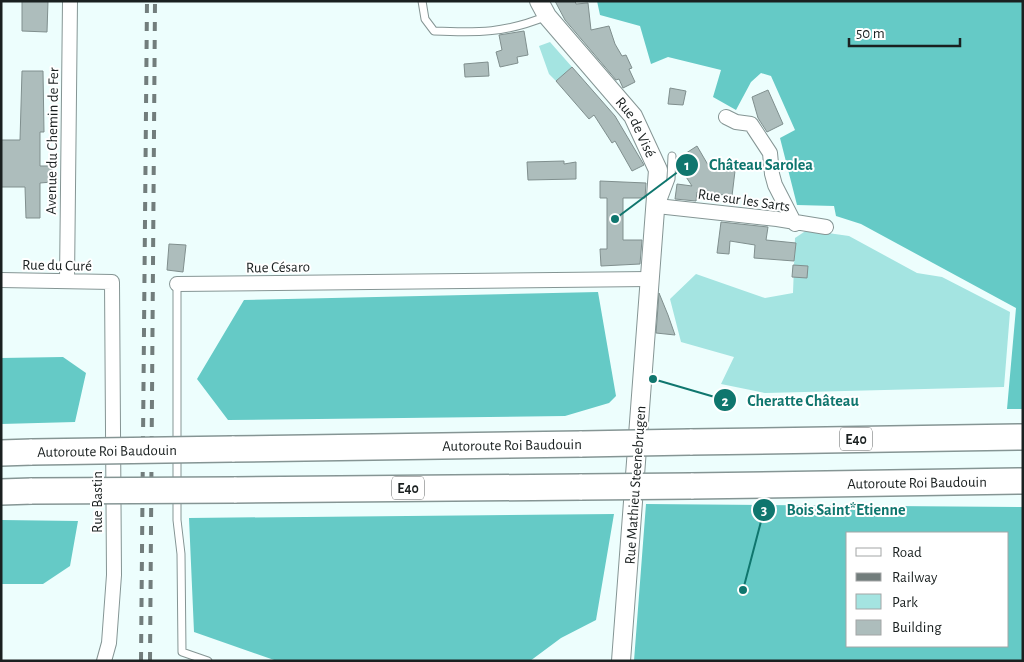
<svg xmlns="http://www.w3.org/2000/svg" width="1024" height="662" font-family="'Alegreya Sans',sans-serif">
<style>
.green{fill:#a4e4e1}
.forest{fill:#65cac6;fill-rule:evenodd}
.building{fill:#adbdbc;stroke:#808f8e}
.lines{fill:none;stroke-linecap:round;stroke-linejoin:round}
.service-casing{stroke:#859594;stroke-width:9}
.minor-casing{stroke:#859594;stroke-width:16}
.tertiary-casing{stroke:#859594;stroke-width:20}
.motorway-casing{stroke:#859594;stroke-width:28}
.service{stroke:#fff;stroke-width:7}
.minor{stroke:#fff;stroke-width:14}
.tertiary{stroke:#fff;stroke-width:18}
.motorway{stroke:#fff;stroke-width:25}
.rail{stroke:#727d7c;stroke-width:4;stroke-dasharray:9 9;stroke-linecap:butt}
.motorway-bridge-casing{stroke:#859594;stroke-width:28;stroke-linecap:butt}
.motorway-bridge{stroke:#fff;stroke-width:25}
.labels{text-anchor:middle;stroke-width:4;stroke-linejoin:round;paint-order:stroke}
.shield{fill:#fff;stroke:#5f6363;stroke-width:1}
.shield-label{font-size:14px;font-weight:bold;fill:#1a2020}
.street-label{font-size:15px;fill:#1a2020;stroke:#fff}
.leader{fill:none;stroke:#0f766e;stroke-width:2}
.callout-dot{fill:#0f766e;stroke:#fff;stroke-width:2}
.mark-label{font-size:15px;text-anchor:middle;font-weight:bold;fill:#fff}
.callout-label{font-size:16px;text-anchor:middle;font-weight:bold;fill:#0f766e;stroke:#fff;stroke-width:4;stroke-linejoin:round;paint-order:stroke}
</style>
<rect width="100%" height="100%" fill="#edfefd"/>
<!-- green -->
<path class="green" d="M550,42L572,67L556,81L549,74L539,46Z
M807,230L849,236L917,273L942,277L1010,312L1004,387L765,393L721,384L734,357L681,342L670,299L696,274L765,298L793,293L795,238Z"/>
<!-- forest -->
<path class="forest" d="M597,1H1023V409H1007L1016,308L861,224L836,216L834,206L797,205L780,138L795,130L771,76L761,73L751,82L736,110L713,97L721,70L668,57L651,64L640,26L600,15Z
M598,292L616,396L609,403L565,416L228,420L197,379L244,300Z
M63,357L86,373L75,422L1,424V358Z
M646,504L1023,507V661H634ZM1008,533V646H848V533Z
M614,514L596,620L561,638L530,661H277L194,632L189,518Z
M1,520L78,521L70,566L43,584H1Z"/>
<!-- building -->
<path class="building" d="M22,1H48L47,32L22,31Z
M555,1H575L576,4L588,3L591,30L609,26L615,44L622,56L626,55L632,68L629,69L635,82L623,88L619,79L616,80L565,20Z
M524,31L528,55L517,57L518,63L500,67L496,52L502,50L499,35Z
M488,62L489,76L465,77L464,64Z
M572,67L615,116L644,165L632,171L615,141L612,143L594,115L589,119L556,81Z
M22,71H43L44,132H40V166H52V182L40,183V218H26L25,187H1V140H20Z
M670,88L686,91L683,105L668,104Z
M768,90L783,124L767,132L758,118L752,97Z
M697,146L711,170L735,171L732,196L697,192L696,201L675,199L677,184L692,186L677,163V159Z
M564,161V164L576,162V179L528,180L527,162Z
M600,181L646,183L645,198H623V240H642L640,264L601,266L600,249H607V198H600Z
M721,222L768,227L766,240L796,243L794,261L754,258L755,245L730,241L729,254L717,253Z
M169,244L186,245L183,272L167,270Z
M793,265L808,266L807,278L792,277Z
M659,293L668,315L675,335L656,333Z"/>
<g class="lines">
<!-- service casing -->
<g class="service-casing">
<path id="service" d="M422,1L425,19L434,31C478,33 506,33 547,16
M662,203L671,179L672,156
M177,284V520L181,554L182,652L208,661"/>
</g>
<!-- minor casing -->
<g class="minor-casing">
<path id="minor" d="M726,117L736,122L751,124L770,153L772,174L775,185L795,224
M657,206L777,219L826,227
M1,280L112,282L114,575L109,643L104,661
M67,281L70,1
M177,284L649,279"/>
</g>
<!-- tertiary casing -->
<g class="tertiary-casing">
<g id="tertiary">
<path id="s1" d="M539,1L547,16L633,116L658,170L621,661"/>
</g>
</g>
<!-- motorway casing -->
<g class="motorway-casing">
<g id="motorway">
<path d="M690,442L1023,437"/>
<path id="s2" d="M232,449L582,444"/>
<path d="M1,453L32,452"/>
<path id="s3" d="M691,486L1023,481"/>
<path d="M234,490L582,487"/>
<path d="M1,492L32,491"/>
</g>
</g>
<!-- service -->
<use href="#service" class="service"/>
<!-- minor -->
<use href="#minor" class="minor"/>
<!-- tertiary -->
<use href="#tertiary" class="tertiary"/>
<!-- motorway -->
<use href="#motorway" class="motorway"/>
<!-- rail -->
<path class="rail" d="M141,661L147,1
M150,661L155,1"/>
<!-- motorway-bridge casing -->
<g class="motorway-bridge-casing">
<g id="motorway-bridge">
<path d="M582,444L690,442"/>
<path id="s4" d="M32,452L232,449"/>
<path d="M582,487L691,486"/>
<path d="M32,491L234,490"/>
</g>
</g>
<!-- motorway-bridge -->
<use href="#motorway-bridge" class="motorway-bridge"/>
</g>
<g class="labels">
<!-- shield labels -->
<g class="shield">
<rect x="840" y="427.5" width="32" height="23" rx="4"/>
<rect x="392" y="476.5" width="32" height="23" rx="4"/>
</g>
<g class="shield-label">
<text x="856" y="444">E40</text>
<text x="408" y="493">E40</text>
</g>
<!-- street labels -->
<g class="street-label">
<text dy="5" stroke="none"><textPath href="#s1" startOffset="160">Rue de Visé</textPath></text>
<text transform="translate(52 141) rotate(-89)" y="5">Avenue du Chemin de Fer</text>
<text transform="translate(744 200) rotate(8)" y="5">Rue sur les Sarts</text>
<text transform="translate(57 265) rotate(1)" y="5">Rue du Curé</text>
<text transform="translate(278 267) rotate(-1)" y="5">Rue Césaro</text>
<text dy="5" stroke="none"><textPath href="#s2" startOffset="280">Autoroute Roi Baudouin</textPath></text>
<text dy="5" stroke="none"><textPath href="#s4" startOffset="75">Autoroute Roi Baudouin</textPath></text>
<text dy="5" stroke="none"><textPath href="#s3" startOffset="226">Autoroute Roi Baudouin</textPath></text>
<text transform="translate(635 485) rotate(-86)" y="5">Rue Mathieu Steenebrugen</text>
<text transform="translate(97 502) rotate(-90)" y="5">Rue Bastin</text>
</g>
</g>
<!-- callouts -->
<path class="leader" d="M615 219L687 165M653 379L725 400M743 590L764 510"/>
<g class="callout-dot">
<circle cx="615" cy="219" r="5"/>
<circle cx="653" cy="379" r="5"/>
<circle cx="743" cy="590" r="5"/>
<circle cx="687" cy="165" r="12"/>
<circle cx="725" cy="400" r="12"/>
<circle cx="764" cy="510" r="12"/>
</g>
<g class="mark-label">
<text x="687" y="170">1</text>
<text x="725" y="406">2</text>
<text x="764" y="515">3</text>
</g>
<g class="callout-label">
<text x="761" y="170">Château Sarolea</text>
<text x="803" y="406">Cheratte Château</text>
<text x="846" y="515">Bois Saint*Etienne</text>
</g>
<!-- border -->
<rect width="1024" height="662" fill="none" stroke="#1a2020" stroke-width="5"/>
<!-- legend -->
<rect x="846" y="532" width="162" height="115" fill="#ffffff" stroke="#a3a6a6"/>
<rect x="856" y="548" width="25" height="8" fill="#ffffff" stroke="#a3a6a6"/>
<text x="892" y="557" font-size="15" fill="#1a2020">Road</text>
<rect x="856" y="573" width="25" height="8" fill="#727d7c" stroke="#a3a6a6"/>
<text x="892" y="582" font-size="15" fill="#1a2020">Railway</text>
<rect x="856" y="594" width="25" height="15" fill="#a4e4e1" stroke="#a3a6a6"/>
<text x="892" y="607" font-size="15" fill="#1a2020">Park</text>
<rect x="856" y="620" width="25" height="15" fill="#adbdbc" stroke="#a3a6a6"/>
<text x="892" y="632" font-size="15" fill="#1a2020">Building</text>
<!-- scale -->
<path d="M849 38v8h111v-8" fill="none" stroke="#1a2020" stroke-width="2.5"/>
<text x="856" y="38" font-size="15" fill="#1a2020" stroke="#ffffff" stroke-width="4" paint-order="stroke">50 m</text>
</svg>
